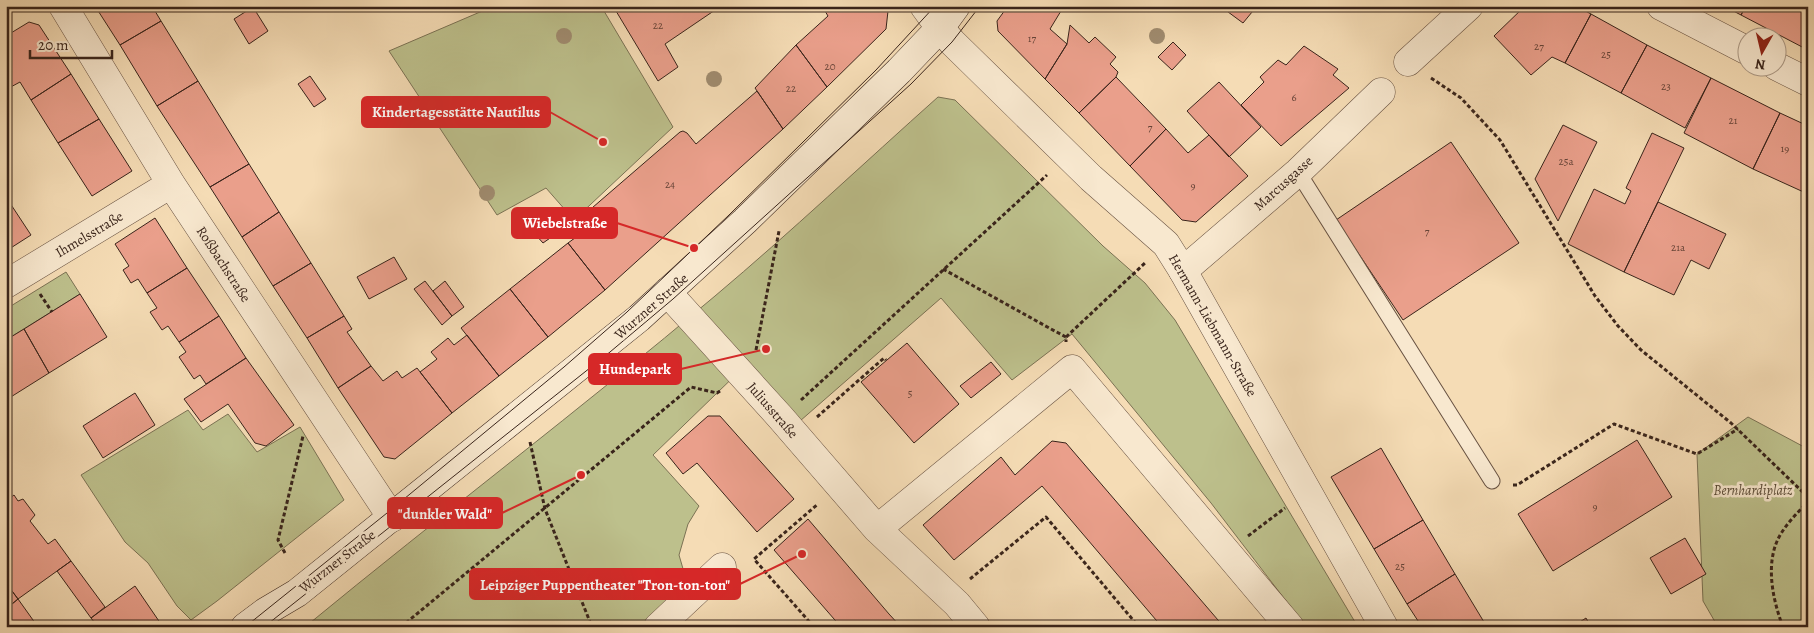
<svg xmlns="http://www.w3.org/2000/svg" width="1814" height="633" font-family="Alegreya,serif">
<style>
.green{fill:#bdc08c;stroke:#7b7254}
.building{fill:#ea9f8b;stroke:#39241b}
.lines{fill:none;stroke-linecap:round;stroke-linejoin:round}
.service-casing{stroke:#685242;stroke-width:17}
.minor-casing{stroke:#685242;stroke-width:29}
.tertiary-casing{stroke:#685242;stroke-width:29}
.secondary-casing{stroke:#39241b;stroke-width:29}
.path{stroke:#39241b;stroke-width:3;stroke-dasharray:4 2.5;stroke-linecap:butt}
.service{stroke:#f8e8cf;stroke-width:15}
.minor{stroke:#f8e8cf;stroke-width:28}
.tertiary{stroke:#f8e8cf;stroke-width:28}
.secondary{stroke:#f8e8cf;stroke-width:28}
.tram{stroke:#39241b;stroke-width:1}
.tree{fill:#a08c70}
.labels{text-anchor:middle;stroke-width:5;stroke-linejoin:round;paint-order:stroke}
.number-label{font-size:11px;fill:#654337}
.street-label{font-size:14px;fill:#39241b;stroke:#f8e8cf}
.park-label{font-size:14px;font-style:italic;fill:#5a4b37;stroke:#f8e8cf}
.leader{fill:none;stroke:#d62828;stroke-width:2}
.callout-dot{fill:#d62828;stroke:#f8e8cf;stroke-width:2}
.callout{fill:#d62828;stroke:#d62828;stroke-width:2}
.callout-label{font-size:15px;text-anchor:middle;font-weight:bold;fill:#fff}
</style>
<rect width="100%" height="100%" fill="#f5dcb5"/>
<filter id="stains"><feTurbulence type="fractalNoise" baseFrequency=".004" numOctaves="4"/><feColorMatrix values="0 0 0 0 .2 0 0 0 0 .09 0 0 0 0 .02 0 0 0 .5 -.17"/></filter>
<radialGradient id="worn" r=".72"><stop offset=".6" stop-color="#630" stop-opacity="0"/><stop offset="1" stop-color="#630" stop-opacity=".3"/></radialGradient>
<!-- green -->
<path class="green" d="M494,6H601L673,127L574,220L546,188L497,215L389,51Z
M938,97L955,100L1103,246L1145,283L1175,320L1358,627H1306L1211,503L1072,334L1012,380L941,298L800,421L748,363L653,455L699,506L688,524L679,555L688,586L645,627H305C441,515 581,409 715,296C791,232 864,163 938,97Z
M66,272L80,294L6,340V309Z
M188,410L203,430L228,414L257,452L300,427L344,500L217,601L191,620L177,606L148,563L125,542L81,475Z
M1748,417L1808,449V627H1718L1703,601L1697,454Z"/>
<!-- building -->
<path class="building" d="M95,6H152L161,21L120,45Z
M613,6H721L665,44L678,67L658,81Z
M822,6H884L888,11L886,29L827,87L796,45L828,16Z
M1008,6H1064L1050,29L1067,44L1045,79L998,31L997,21Z
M1220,6H1257L1243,23Z
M1525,6H1576L1591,14L1565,63L1552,57L1531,75L1494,36Z
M1724,6H1746L1741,15Z
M1746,6H1808V45L1806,49L1741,15Z
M253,7L268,31L249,44L234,19Z
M1591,14L1647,45L1621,93L1565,63Z
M161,21L198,81L157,106L120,45Z
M29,22L39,25L71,74L31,100L20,82L7,89L6,88V36Z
M1070,25L1089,43L1095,37L1116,57L1110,64L1118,72L1116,77L1079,113L1045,79L1067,44Z
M1173,42L1186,55L1172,70L1158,57Z
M796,45L827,87L783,129L755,88Z
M1647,45L1711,78L1685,128L1621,93Z
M1304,46L1338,69L1333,75L1349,88L1281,146L1241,105L1264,82L1260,77L1278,60L1286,65Z
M71,74L99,119L58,143L31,100Z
M310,76L326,99L314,107L298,84Z
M1116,77L1166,129L1130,166L1079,113Z
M1711,78L1780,113L1753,169L1684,133Z
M198,81L249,164L210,187L157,106Z
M1219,82L1261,127L1229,157L1187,111Z
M757,91L783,129L605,290L568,243L594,224L585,214L680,132L683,131L687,133L696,144Z
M1780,113L1808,126V194L1753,169Z
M99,119L132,171L92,196L58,143Z
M1563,125L1597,142L1558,221L1535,179Z
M1166,129L1188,153L1209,135L1248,176L1196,222L1182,220L1130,166Z
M1652,133L1684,148L1624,272L1568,244L1594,189L1625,204L1631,191L1626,188Z
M1451,142L1519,243L1403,320L1336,220Z
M249,164L279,212L242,237L210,187Z
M6,197L31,235L6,251Z
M1658,202L1726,234L1709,269L1691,260L1674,295L1624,272Z
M532,209L553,236L543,243L519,216Z
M279,212L311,263L273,286L242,237Z
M155,218L187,268L147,293L138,279L131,283L123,270L129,266L115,244Z
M568,243L605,290L548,337L510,289Z
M394,257L407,279L369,299L357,277Z
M311,263L344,316L307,338L273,286Z
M187,268L219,316L179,342L168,326L162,330L150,312L157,308L147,293Z
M425,281L452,316L442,325L414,289Z
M445,281L464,307L452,316L433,291Z
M510,289L548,337L499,376L461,328Z
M80,294L107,337L49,373L24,329Z
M219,316L246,358L206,384L200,375L194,379L179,357L186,352L179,342Z
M344,316L352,329L347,332L371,366L338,388L307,338Z
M24,329L49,373L6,400V340Z
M467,335L499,376L452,413L420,372L437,359L431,352L448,338L454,345Z
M907,343L959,404L914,443L861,382Z
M246,358L294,425L266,446L255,443L228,404L201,422L184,399Z
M991,362L1001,374L971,398L960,386Z
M371,366L383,381L397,371L402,378L417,368L452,413L395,459L384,457L338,388Z
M135,393L155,425L103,458L83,426Z
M708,416H720L794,499L757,532L697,463L683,474L666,453Z
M1637,440L1672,497L1553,571L1518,514Z
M1052,441L1066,443L1224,627H1162L1042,486L954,560L923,525L1001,457L1015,475Z
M1381,448L1423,520L1374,549L1331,477Z
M14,495L18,501L23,499L35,515L30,521L48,544L55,539L71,561L18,599L6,583V501Z
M808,519L889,614L901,627H841L774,550Z
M1423,520L1455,574L1407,604L1374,549Z
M1685,538L1706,574L1671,594L1650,558Z
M71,561L105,607L91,618L57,571Z
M1455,574L1487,627H1422L1407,604Z
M6,583L18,599L6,609Z
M135,586L163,627H98L91,618Z
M18,599L38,627H9L6,623V609Z
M1586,618L1591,627H1572Z"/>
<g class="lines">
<!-- service casing -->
<g class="service-casing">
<path id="service" d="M1298,172L1492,481"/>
</g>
<!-- minor casing -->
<g class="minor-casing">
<path id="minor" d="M63,6L171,184L392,518
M924,6L940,28
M1408,62L1469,6
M1183,271L1298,172L1381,92
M6,284L171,184
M667,292L781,418L877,529L957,604L976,627
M877,529L1072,369L1290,627
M658,627L722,567"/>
</g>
<!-- tertiary casing -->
<g class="tertiary-casing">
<path id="tertiary" d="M1661,6L1746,50
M940,28L952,42L1091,178L1166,244L1183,271L1384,627
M1776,66L1808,82"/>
</g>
<!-- secondary casing -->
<g class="secondary-casing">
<path id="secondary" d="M245,627L265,612L297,593L639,318L745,221L899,71L940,28L956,6"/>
</g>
<!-- path -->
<path class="path" d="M1431,78L1461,98L1500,140L1595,296L1618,326L1641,350L1731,423L1808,497
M943,269L1051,329L1066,337V342
M40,294L52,312
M1066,337L1145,263
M756,350L779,231
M801,400L1047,175
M817,417L884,358L886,360
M530,442L545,509L592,627
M1513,485H1517L1614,424L1697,454L1738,429
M1248,536L1285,508
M285,553L278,540L303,436
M970,579L1046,517L1139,627
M401,627L691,387L717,393L720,391
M814,627L754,559L818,504
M1783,627C1772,598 1764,559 1782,532C1789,521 1799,511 1808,502
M1804,627L1808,625"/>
<!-- service -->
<use href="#service" class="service"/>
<!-- minor -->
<use href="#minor" class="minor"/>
<!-- tertiary -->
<use href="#tertiary" class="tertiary"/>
<!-- secondary -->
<use href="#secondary" class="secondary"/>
<!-- tram -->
<path class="tram" d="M245,627L387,513L564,367L627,312L729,215L876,70L935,6
M264,627L610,352L673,299L911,84L952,42L980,6"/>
</g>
<!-- trees -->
<g class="tree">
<circle cx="564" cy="36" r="8"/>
<circle cx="1157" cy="36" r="8"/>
<circle cx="714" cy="79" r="8"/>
<circle cx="487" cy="193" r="8"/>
</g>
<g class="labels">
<!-- number labels -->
<g class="number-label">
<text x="658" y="29">22</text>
<text x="1032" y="42">17</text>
<text x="1539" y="50">27</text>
<text x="1606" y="58">25</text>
<text x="830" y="70">20</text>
<text x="1666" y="90">23</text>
<text x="791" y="92">22</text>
<text x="1294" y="101">6</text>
<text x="1733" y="124">21</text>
<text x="1150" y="131">7</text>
<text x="1785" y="152">19</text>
<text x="1566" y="165">25a</text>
<text x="670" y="188">24</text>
<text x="1193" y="189">9</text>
<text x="1427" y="235">7</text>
<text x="1678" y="251">21a</text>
<text x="910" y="397">5</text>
<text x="1595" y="510">9</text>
<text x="1400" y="570">25</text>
</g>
<!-- street labels -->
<g class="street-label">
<text transform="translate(1283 183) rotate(-42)" y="5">Marcusgasse</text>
<text transform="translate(89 234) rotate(-31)" y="5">Ihmelsstraße</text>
<text transform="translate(224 264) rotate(57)" y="5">Roßbachstraße</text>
<text transform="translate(651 306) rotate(-41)" y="5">Wurzner Straße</text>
<text transform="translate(1213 325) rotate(60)" y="5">Hermann-Liebmann-Straße</text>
<text transform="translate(773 410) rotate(49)" y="5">Juliusstraße</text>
<text transform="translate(337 561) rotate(-38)" y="5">Wurzner Straße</text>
</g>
<!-- park labels -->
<g class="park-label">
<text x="1753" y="495">Bernhardiplatz</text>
</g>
</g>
<!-- callouts -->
<path class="leader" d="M603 142L550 112M694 248L617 223M766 349L681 369M581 475L502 513M802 554L740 584"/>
<g class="callout-dot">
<circle cx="603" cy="142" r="5"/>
<circle cx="694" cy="248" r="5"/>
<circle cx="766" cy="349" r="5"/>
<circle cx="581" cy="475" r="5"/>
<circle cx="802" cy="554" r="5"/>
</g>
<g class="callout">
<rect x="362" y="97" width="188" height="30" rx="5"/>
<rect x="512" y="208" width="105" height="30" rx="5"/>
<rect x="589" y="354" width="92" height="30" rx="5"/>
<rect x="388" y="498" width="114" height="30" rx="5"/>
<rect x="470" y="569" width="270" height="30" rx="5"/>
</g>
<g class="callout-label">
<text x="456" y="117">Kindertagesstätte Nautilus</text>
<text x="565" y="228">Wiebelstraße</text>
<text x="635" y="374">Hundepark</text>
<text x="445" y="519">"dunkler Wald"</text>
<text x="605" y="590">Leipziger Puppentheater "Tron-ton-ton"</text>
</g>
<!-- margin -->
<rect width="1814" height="633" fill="none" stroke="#f5dcb5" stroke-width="25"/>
<rect x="8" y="8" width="1799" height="618" fill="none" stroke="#39241b" stroke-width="2.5"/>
<rect x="12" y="12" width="1789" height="608" fill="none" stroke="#39241b"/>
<!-- north arrow -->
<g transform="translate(1762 52) rotate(188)"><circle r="24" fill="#f8e8cf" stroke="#ac9a87"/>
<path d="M0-4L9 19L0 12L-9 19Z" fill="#8f2418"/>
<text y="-8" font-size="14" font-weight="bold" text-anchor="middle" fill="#39241b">N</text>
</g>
<!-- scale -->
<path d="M30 50v8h82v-8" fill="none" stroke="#39241b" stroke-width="2.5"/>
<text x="38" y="50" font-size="15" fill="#39241b" stroke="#f8e8cf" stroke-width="4" paint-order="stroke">20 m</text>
<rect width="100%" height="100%" filter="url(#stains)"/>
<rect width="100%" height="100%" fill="url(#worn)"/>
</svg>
